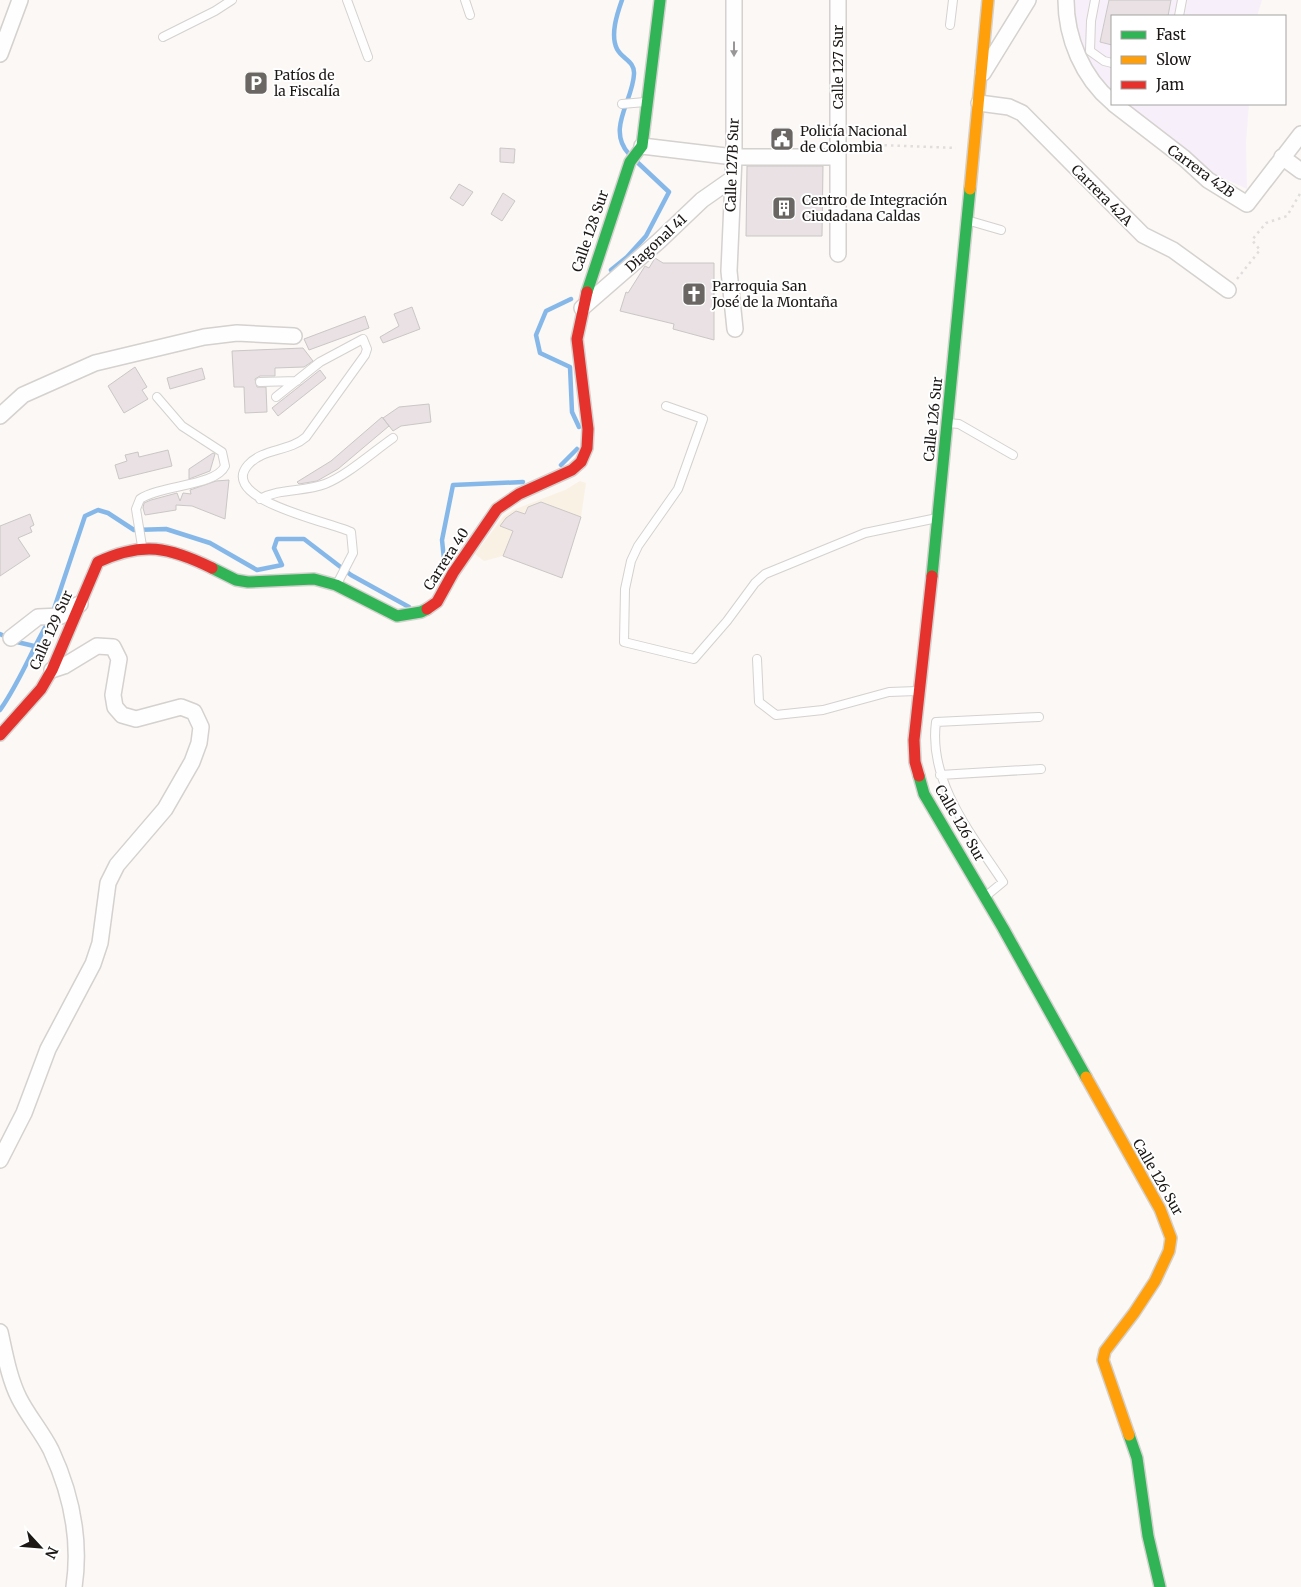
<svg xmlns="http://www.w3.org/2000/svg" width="1301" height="1587" font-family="Merriweather,serif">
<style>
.industrial{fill:#f7f0fa}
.education{fill:#faf1e5}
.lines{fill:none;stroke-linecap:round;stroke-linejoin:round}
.stream{stroke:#85b8e8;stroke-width:4.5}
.building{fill:#e9e1e3;stroke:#cac7c6}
.lane-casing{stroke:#d4d1cf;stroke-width:10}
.street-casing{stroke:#d4d1cf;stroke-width:18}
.fast-casing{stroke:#d4d1cf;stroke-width:14}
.slow-casing{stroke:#d4d1cf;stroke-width:14}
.jam-casing{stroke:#d4d1cf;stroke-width:14}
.path{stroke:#e0dedd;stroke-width:2.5;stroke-dasharray:2.5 4;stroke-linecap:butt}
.lane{stroke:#fefefe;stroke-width:8}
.street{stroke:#fefefe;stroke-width:15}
.fast{stroke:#30b455;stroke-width:11}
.slow{stroke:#ff9f0a;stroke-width:11}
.jam{stroke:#e5322d;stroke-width:11}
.oneway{fill:#989696}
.labels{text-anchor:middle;stroke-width:4;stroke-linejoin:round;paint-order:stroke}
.street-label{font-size:14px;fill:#1c1816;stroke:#fff}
.poi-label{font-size:14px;fill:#1c1816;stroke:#fff;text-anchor:start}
</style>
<rect width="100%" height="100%" fill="#fbf8f5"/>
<!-- industrial -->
<path class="industrial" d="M1074,0H1262L1257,16H1112V95L1102,84L1076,42Z
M1122,104H1249L1246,142L1247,189L1217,175L1148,126Z"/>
<!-- education -->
<path class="education" d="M580,481L586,483L581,517L562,578L503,556L484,561L475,554L503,517L513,510L565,490Z"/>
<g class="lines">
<!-- stream -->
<path class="stream" d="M622,0C617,14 610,35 617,49C622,59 635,61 634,74C633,101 606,129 629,154
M611,270L627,257L646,236L669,192L636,161
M571,299L546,311L536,335L540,353L570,367L572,412L579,427
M561,465L577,449
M445,569L442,540L453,485L523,482
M53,612L85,516L98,510L108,513L134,530L166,529L210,543L257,570L282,565L274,548L277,539H304L351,575L409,607
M0,634L17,642L34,646
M0,710C20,682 32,649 50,619"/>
</g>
<!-- building -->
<path class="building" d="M1109,0H1171L1168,16H1112V45L1100,42Z
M777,132H789L788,146L776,145Z
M500,148L515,149L514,163L500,162Z
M747,166H823L822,236H746Z
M459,184L473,192L463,206L450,198Z
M503,193L515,201L502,221L491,214Z
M655,258L663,263H714V340L673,329L674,324L620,311L626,292L628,293L645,266L649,268Z
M412,307L420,329L383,343L380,337L399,326L394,314Z
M365,316L369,328L309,350L304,339Z
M303,348L313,361L304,367L275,368V376H260L255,379L257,387H266L267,412L245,413L244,387H234L232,351Z
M135,367L147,387L142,390L148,399L124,413L108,386Z
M202,368L205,379L170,389L167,378Z
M320,370L326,378L278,416L272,408Z
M429,404L431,422L401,426L393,431L383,418L399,407Z
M382,417L389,426L338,469L317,481L299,484L297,482L331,461Z
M168,450L172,466L119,479L115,465L127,461L125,455L138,452L139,457Z
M213,453L215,454L210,471L189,479V469Z
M229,480L225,519L192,506L176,505V510L145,515L143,508L144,503L151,500L177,493L180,501L183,493L191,494L190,490L216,481Z
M541,502L581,517L562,578L503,556L513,531L500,526L506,518L516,511L525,514L528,507Z
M30,514L34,525L30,527L32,532L18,538L30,556L0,576V526Z"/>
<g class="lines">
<!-- lane casing -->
<g class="lane-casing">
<path id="lane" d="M347,0L368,57
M465,0L470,15
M1095,0L1091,21L1090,51L1104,61L1112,63
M1179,16L1182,0
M950,25L953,0
M163,37L215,11L232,0
M622,104L645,102
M970,221L1001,230
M260,382L297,381
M276,397L320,362L363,339L367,349L365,355L306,437C289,452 263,448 248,465C217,500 334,523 351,532L353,553L337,584
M666,406L703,419L678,489L638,546L631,561L625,589L624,642L694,659L727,621L755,583L765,574L865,533L937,518
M948,423L959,424L1013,455
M260,499C280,488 304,492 325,484C346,476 373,452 393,438
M142,546L136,509L140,499C161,485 216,486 225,466L222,452L182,426L157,397
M757,659L759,702L776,715L823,710L889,692L917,691
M940,775L1041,769
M986,896L1003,882C972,835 928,782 936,722L1039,717"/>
</g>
<!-- street casing -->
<g class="street-casing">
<path id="street" d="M734,0V157L729,271L735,329
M1066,0C1066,38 1083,78 1112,102
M0,54L20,0
M983,73L1028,0
M979,103L1009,107L1022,113L1143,235L1173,250L1228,290
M1114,104L1184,158L1208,180L1247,204L1301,134
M642,146L734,157H838
M1282,157L1301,171
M838,254V0
M582,308L659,241L702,200L732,179
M0,416L23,395L95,363L204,337L237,333L294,336
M11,638L38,617L61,616L72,607L80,604
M0,1160L24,1113L48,1049L93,964L100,943L108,883L117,865L165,809L192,762L199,743L201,727L194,712L181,707L136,719L122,715L115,707L113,695L119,659L113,647L97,646L64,666L52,670
M0,1332C5,1354 9,1378 19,1398C28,1416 42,1432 51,1450C71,1493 81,1540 74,1587"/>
</g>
<!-- fast casing -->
<g class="fast-casing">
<path id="fast" d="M587,292L630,162L642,146L660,0
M212,568L236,580L248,582L314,579L336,585L397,616L421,612L427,609
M932,576L970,189
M919,776L924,794L1003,928L1086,1077
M1129,1435L1137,1458L1148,1536L1160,1587"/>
</g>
<!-- slow casing -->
<g class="slow-casing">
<path id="slow" d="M970,189L988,0
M1086,1077L1160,1209L1171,1238L1169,1251L1155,1281L1134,1313L1105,1351L1103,1360L1129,1435"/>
</g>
<!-- jam casing -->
<g class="jam-casing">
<path id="jam" d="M427,609L437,602L453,573L497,509L519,494L572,470L581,462L587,448L588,429L577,339L587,292
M0,735L41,689L52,670L98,562C143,541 169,547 212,568
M919,776L915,762L914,740L932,576"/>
</g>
<!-- path -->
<path class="path" d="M852,144L956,148
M1237,279L1260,250L1252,240L1266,223L1287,216L1301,192"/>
<!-- lane -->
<use href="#lane" class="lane"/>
<!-- street -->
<use href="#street" class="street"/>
<!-- fast -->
<use href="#fast" class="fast"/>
<!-- slow -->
<use href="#slow" class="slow"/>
<!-- jam -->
<use href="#jam" class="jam"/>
</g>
<!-- one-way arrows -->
<defs><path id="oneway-solid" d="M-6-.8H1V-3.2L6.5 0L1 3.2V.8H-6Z" transform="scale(1.25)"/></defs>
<use class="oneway" href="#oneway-solid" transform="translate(734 49) rotate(90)"/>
<!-- icons -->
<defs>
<g id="parking-square" transform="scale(1.25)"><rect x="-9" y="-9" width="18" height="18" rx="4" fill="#6a6664" stroke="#fff"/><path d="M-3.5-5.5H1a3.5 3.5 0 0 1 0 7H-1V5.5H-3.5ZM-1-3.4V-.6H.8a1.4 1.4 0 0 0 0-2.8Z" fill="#fff"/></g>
<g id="civic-square" transform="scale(1.25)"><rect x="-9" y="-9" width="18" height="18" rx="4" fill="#6a6664" stroke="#fff"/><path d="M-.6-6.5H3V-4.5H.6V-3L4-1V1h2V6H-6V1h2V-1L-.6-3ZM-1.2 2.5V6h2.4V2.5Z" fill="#fff"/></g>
<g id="building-square" transform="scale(1.25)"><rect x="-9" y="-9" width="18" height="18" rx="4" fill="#6a6664" stroke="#fff"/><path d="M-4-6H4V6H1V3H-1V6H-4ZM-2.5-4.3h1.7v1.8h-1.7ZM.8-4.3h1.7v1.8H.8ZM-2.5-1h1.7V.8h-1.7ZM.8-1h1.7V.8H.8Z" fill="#fff"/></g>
<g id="church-square" transform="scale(1.25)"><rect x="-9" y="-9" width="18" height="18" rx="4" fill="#6a6664" stroke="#fff"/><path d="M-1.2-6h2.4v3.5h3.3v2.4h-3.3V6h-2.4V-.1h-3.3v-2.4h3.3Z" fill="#fff"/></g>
</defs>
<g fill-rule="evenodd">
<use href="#parking-square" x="256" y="83"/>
<use href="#civic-square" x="782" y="139"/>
<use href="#building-square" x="784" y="208"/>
<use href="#church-square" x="694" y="294"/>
</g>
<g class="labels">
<!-- street labels -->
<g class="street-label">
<text transform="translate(838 67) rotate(-90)" y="5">Calle 127 Sur</text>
<text transform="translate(732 165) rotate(-88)" y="5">Calle 127B Sur</text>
<text transform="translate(1201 171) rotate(36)" y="5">Carrera 42B</text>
<text transform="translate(1102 195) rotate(45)" y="5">Carrera 42A</text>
<text transform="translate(590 231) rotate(-71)" y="5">Calle 128 Sur</text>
<text transform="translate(656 243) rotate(-43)" y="5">Diagonal 41</text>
<text transform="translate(933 419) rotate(-84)" y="5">Calle 126 Sur</text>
<text transform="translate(446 559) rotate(-57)" y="5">Carrera 40</text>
<text transform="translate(51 630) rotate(-66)" y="5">Calle 129 Sur</text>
<text transform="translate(960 823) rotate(60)" y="5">Calle 126 Sur</text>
<text transform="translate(1158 1177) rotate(60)" y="5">Calle 126 Sur</text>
</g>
<!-- poi labels -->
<g class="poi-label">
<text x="274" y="80">Patíos de<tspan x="274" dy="16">la Fiscalía</tspan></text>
<text x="800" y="136">Policía Nacional<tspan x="800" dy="16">de Colombia</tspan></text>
<text x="802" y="205">Centro de Integración<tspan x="802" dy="16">Ciudadana Caldas</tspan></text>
<text x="712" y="291">Parroquia San<tspan x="712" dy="16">José de la Montaña</tspan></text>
</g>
</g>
<!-- legend -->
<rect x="1111" y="15" width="175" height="90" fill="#ffffff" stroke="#a4a3a2"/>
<rect x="1121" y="31" width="25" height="8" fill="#30b455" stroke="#a4a3a2"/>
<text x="1156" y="40" font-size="15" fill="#1c1816">Fast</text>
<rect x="1121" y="56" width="25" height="8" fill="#ff9f0a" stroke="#a4a3a2"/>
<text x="1156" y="65" font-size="15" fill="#1c1816">Slow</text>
<rect x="1121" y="81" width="25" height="8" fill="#e5322d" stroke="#a4a3a2"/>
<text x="1156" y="90" font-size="15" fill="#1c1816">Jam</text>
<!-- north arrow -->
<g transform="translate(40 1547) rotate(116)" stroke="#ffffff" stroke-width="4" paint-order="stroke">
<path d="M0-4L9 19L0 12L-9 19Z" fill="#1c1816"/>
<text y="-8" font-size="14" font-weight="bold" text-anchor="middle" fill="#1c1816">N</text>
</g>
</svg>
